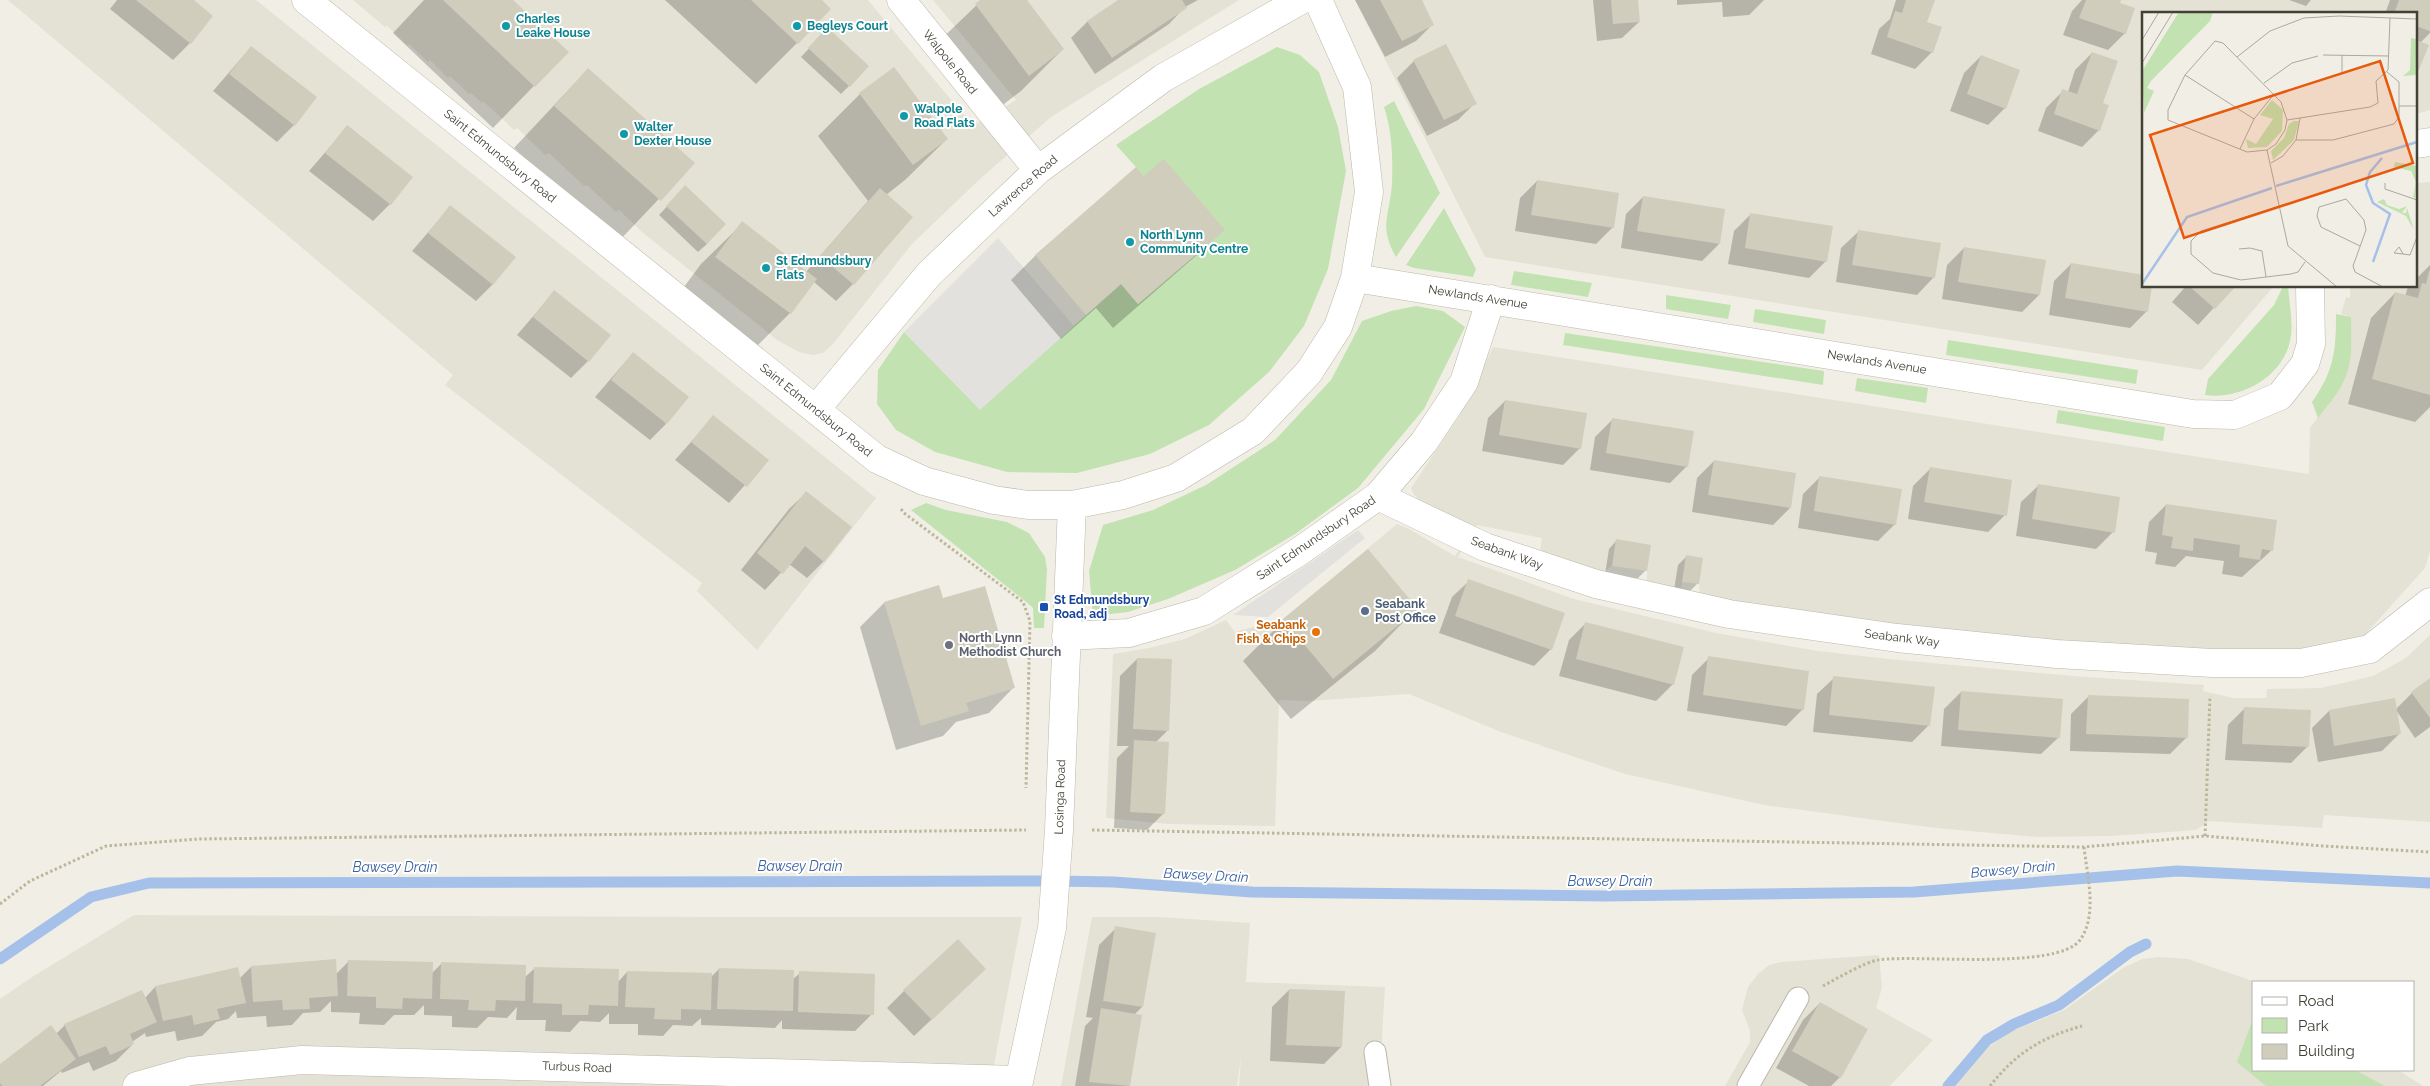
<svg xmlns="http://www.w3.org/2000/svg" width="2430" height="1086" font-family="Raleway,sans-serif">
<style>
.residential{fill:#e4e2d4}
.green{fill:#c2e2b1}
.parking{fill:#e2e1dd}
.shadow{fill:#0003}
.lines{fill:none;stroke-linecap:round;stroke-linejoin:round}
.stream{stroke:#a6c1e9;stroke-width:11}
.building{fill:#d1cdbc}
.lane-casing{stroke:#bbb8a9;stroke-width:23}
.street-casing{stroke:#bbb8a9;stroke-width:29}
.path{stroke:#bcb69b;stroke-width:3;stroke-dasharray:2.5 2.5;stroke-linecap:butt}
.lane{stroke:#fff;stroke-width:21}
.street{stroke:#fff;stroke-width:28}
.culture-dot{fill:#0f9aa8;stroke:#fff;stroke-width:2}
.transit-dot{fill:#1a4fb4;stroke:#fff;stroke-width:2}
.service-dot{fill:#5c6f8a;stroke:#fff;stroke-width:2}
.food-dot{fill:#e8710a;stroke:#fff;stroke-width:2}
.worship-dot{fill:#6b7280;stroke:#fff;stroke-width:2}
.labels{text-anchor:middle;stroke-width:4;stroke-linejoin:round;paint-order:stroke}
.culture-label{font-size:12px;font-weight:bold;fill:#0d838f;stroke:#fff;text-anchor:start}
.street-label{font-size:12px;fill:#434035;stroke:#fff}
.transit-label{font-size:12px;font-weight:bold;fill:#164399;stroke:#fff;text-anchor:start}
.service-label{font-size:12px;font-weight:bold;fill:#4e5e75;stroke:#fff;text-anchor:start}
.food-label{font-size:12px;font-weight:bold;fill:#c56008;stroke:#fff;text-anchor:end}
.worship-label{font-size:12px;font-weight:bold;fill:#5b616d;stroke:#fff;text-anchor:start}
.water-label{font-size:14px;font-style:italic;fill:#3962a4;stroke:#fff}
.inset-river{fill:none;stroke:#a6c1e9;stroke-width:2.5}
.inset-road{fill:none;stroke:#aba99f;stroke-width:1}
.view{fill:#e8590c;fill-opacity:0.15;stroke:#e8590c;stroke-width:2.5}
.inset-edge{fill:none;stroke:#434035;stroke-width:2.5}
</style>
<rect width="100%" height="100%" fill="#f1efe5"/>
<!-- residential -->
<path class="residential" d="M8,0H256L876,498L757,650L697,591L702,583L445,385L453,375Z
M353,0H868L973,126L1016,100L933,0H1239L1051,117L981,178L912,244L832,345L823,353L813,355L799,352L777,340L642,232L619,210L616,212L587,185L584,186L549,153L545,155L517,128L514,130L484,102L482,103L471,93L469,94L450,76L448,78L430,60L428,62L409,44L407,45L387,26L385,27Z
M1355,0H2430V110L2416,114V14H2144V286H2274L2202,370L1485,257Z
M2430,182V551L2425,568L2362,638L2348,645L2278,652L2057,645L1881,626L1700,597L1699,584L1682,582L1680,592L1647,585V571L1612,566L1603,572L1549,557L1540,551L1542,538L1477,525L1458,557L1574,599L1716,633L1818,651L1889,659L2073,676L2204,685L2203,691L2233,698H2266L2267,689L2321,688L2373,676L2406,658L2430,635V822L2324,815L2322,828L2209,821L2196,830L2111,836L2037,837L1936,828L1764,805L1625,774L1501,732L1409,694L1310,701L1279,700L1275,826L1168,824L1106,818L1113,654L1149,648L1185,639L1226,620L1235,632L1283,619L1397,524L1409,529L1455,556L1472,529L1428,508L1414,495L1411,488L1460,415L1493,347L2309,474L2310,428L2343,383L2349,364L2352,342L2351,317L2341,314L2346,297L2350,298V286H2416V183Z
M134,915L719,917H1022L990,1086H0V999L32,977Z
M1092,917H1160L1250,923L1246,982L1385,987L1379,1086H1239L1241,1057L1237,1086H1061Z
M1879,955L1882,988L1876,1008L1933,1040L1890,1086H1725L1750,1042V1031L1742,1010L1748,987L1758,974L1769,965L1781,962Z
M2160,957L2188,959L2256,982H2254V1070H2398L2423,1086H1954L1982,1052L2005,1034L2064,1010L2123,968L2142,959Z"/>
<!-- green -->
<path class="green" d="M1277,47L1300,55L1319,72L1338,127L1346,171L1328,269L1304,326L1269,372L1209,425L1150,454L1077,473L1007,472L935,452L896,430L877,404L878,370L904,332L980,409L1121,284L1138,304L1224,230L1144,176L1116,145L1199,89Z
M1394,101L1440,193L1396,257C1378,225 1390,216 1392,183C1393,158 1392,131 1384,107Z
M1444,208L1476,269L1473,277L1414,268L1406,265Z
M1514,271L1592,283L1588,297L1511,285Z
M2283,286H2288C2289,304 2294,323 2290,341C2282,378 2240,400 2205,395L2208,379L2274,305Z
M1666,295L1731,305L1728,319L1666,309Z
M1416,306L1443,311L1465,327L1424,409L1358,488L1295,534L1235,570L1168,599L1128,612L1093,616L1089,571L1103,525L1153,510L1206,485L1275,440L1331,380L1362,321L1391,311Z
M1755,309L1826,320L1824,334L1753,322Z
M2336,314L2351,317C2352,339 2353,363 2343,383C2337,395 2326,407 2318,418L2312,402C2334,371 2336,351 2336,314Z
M1565,333L1824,371L1823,385L1563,345Z
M1948,340L2138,370L2136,384L1946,355Z
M1857,378L1928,388L1926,403L1855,391Z
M2058,410L2165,427L2163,441L2056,423Z
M926,503L946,510L1007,522L1029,533L1045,557L1047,569L1044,628H1034L1033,608L1025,601L911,510Z
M2254,1016V1070H2355L2385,1086H2266L2237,1062Z"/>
<!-- parking -->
<path class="parking" d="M998,238L1074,326L980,410L904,332Z
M1358,530L1365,538L1268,617L1233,615Z"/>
<!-- shadow -->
<path class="shadow" d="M117,0H191L190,43L173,60L110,9Z
M424,0H512L567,52L493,128L393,33Z
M665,0H820L797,43L756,84Z
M982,0H1026L1063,49L1021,91L987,117L934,46Z
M1120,0H1198L1185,7L1169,24L1095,74L1071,38L1088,21Z
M1355,0H1420L1433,24L1416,41L1385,57Z
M1593,0H1637L1639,22L1622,38L1597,41Z
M1677,0H1764L1749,15L1723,17L1722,2L1677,5Z
M1896,0H1933L1926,23L1932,52L1915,69L1871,54L1879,29L1890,19Z
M2082,0H2120L2119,4L2125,33L2108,50L2063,35L2072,11Z
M2289,0H2311L2306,6Z
M2390,0H2430V33L2420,43L2416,74V14H2385Z
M827,29L849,86L841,94L801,57Z
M1445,45L1475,103L1458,120L1427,136L1397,78L1414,61Z
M251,47L315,98L294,125L277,142L213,91Z
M2092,53L2101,104L2099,130L2082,147L2038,131L2046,108L2063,91L2068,92L2075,70Z
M1981,56L2005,108L1988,125L1950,111L1964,73Z
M588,69L693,163L618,242L514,148Z
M894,69L947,139L905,180L886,195L853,284L836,301L814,282L790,313L748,355L675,299L701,264L743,223L806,272L868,201L818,136L860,94Z
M348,126L411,177L390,204L373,221L309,171Z
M1136,169L1144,178L1223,230L1198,254L1113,328L1096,308L1061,339L1011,280L1035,256Z
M1537,181L1613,227L1596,244L1515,231L1520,198Z
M685,187L707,244L698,252L659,215Z
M1643,197L1719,244L1702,261L1621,248L1626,214Z
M450,207L493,284L476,301L412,251Z
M1751,214L1826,261L1809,278L1728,264L1734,231Z
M1858,232L1939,244L1933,278L1917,295L1836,282L1841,248Z
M1964,248L2039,295L2022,312L1942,299L1947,265Z
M2071,264L2144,286L2147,311L2130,328L2049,315L2054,281Z
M2430,265V407L2415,422L2348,404L2371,318L2395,293L2405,296L2408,287L2416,286V279Z
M2186,286H2234L2198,325L2172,302Z
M554,292L588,361L571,378L517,335Z
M633,353L666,424L650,440L595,397Z
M1505,401L1580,448L1563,465L1482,451L1488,418Z
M713,417L767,460L729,503L675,460Z
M1612,420L1687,466L1670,483L1590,470L1595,437Z
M1714,461L1790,508L1773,525L1692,512L1697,478Z
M1930,469L2005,515L1988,532L1908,519L1913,486Z
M1820,477L1895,524L1878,541L1798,528L1803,494Z
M2038,486L2113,532L2096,549L2016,536L2021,502Z
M806,493L824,561L807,578L789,564L765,590L741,570L789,509Z
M2166,505L2272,550L2242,577L2222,574L2224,561L2186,556L2175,567L2155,564L2157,553L2145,551L2149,522Z
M1617,540L1646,570L1637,579L1605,574L1609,549Z
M1686,557L1698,583L1689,592L1674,590L1678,565Z
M1469,581L1551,649L1534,666L1439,633L1452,597Z
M943,600L1013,688L989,713L956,722L943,736L896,750L860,627L884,603Z
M1416,609L1375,651L1291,719L1243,661L1284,620Z
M1586,623L1673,684L1656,701L1559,676L1569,640Z
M1709,658L1803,709L1786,726L1687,711L1692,675Z
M1137,659L1167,731L1156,742L1164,813L1147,830L1114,828L1117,758L1129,746H1117L1120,676Z
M1834,678L1929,725L1912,742L1813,732L1817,694Z
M2430,680V727L2415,738L2396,710L2399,734L2382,751L2318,762L2312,728L2329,711L2396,709L2412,693Z
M1961,692L2058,738L2041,754L1941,746L1944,709Z
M2088,697L2187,737L2170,754L2070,751L2071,714Z
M2245,708L2308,746L2291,763L2225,760L2228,725Z
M1116,928L1142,1007L1134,1015L1141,1016L1129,1086H1075L1085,1026L1093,1018L1086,1017L1099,945Z
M349,961L432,973L441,964L524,978L535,968L618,982L627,972L710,978L719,969L792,980L800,973L872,1014L855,1031L782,1029V1020L775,1028L701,1025V1018L692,1026L673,1025L663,1036L638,1035V1024H609V1013L600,1022L580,1021L570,1032L545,1031L546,1020H516L517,1007L507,1018L488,1017L477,1028L452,1027V1016L424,1015V1005L414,1015H394L384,1025L359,1024L360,1013L331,1012V1001L320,1012L303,1013L292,1025L267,1027L266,1016L237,1018L236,1011L228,1019L216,1022L202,1036L177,1041L175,1031L146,1037L145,1033L132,1042L133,1044L116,1061L93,1071L89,1062L62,1073L61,1071L43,1086H0V1066L56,1034L65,1025L145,998L155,987L239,979L251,967L336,974Z
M968,985L914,1036L887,1008L904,991Z
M1289,990L1341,1047L1324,1064L1270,1061L1272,1007Z
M1820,1003L1840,1077L1831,1086H1809L1776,1068L1803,1020Z"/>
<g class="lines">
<!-- stream -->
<path class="stream" d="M0,959L91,897L149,883L1055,881L1114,882L1252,892L1605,896L1914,892L2177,871L2430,883
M1948,1086L1987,1040L2014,1024L2059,1005L2130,952L2146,944"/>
</g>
<!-- building -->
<path class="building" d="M136,0H194L213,16L191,44Z
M443,0H513L569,52L535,87Z
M751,0H822L831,9L798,44Z
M980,0H1027L1064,49L1029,76L975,4Z
M1118,0H1182L1187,8L1112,58L1087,21Z
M1380,0H1422L1434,25L1402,41Z
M1611,0H1638L1640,22L1613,24Z
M1906,0H1935L1927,22L1942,27L1933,53L1887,37L1895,11L1902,13Z
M2086,0H2121L2120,3L2135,8L2126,34L2079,18Z
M2399,0H2430V31L2416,26V14H2394Z
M827,27L869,66L850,87L808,48Z
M2416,40L2429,45L2416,77Z
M1446,44L1477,104L1444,120L1413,60Z
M251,46L317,97L295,126L229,74Z
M2092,52L2118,61L2103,103L2109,105L2100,131L2054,114L2062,89L2077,94Z
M1981,55L2020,70L2006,109L1967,94Z
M894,67L948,139L913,165L859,93Z
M588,68L695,163L661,201L554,106Z
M347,125L413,177L391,205L325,153Z
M1164,159L1225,230L1138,304L1121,284L1086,315L1035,255L1136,167L1144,176Z
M1537,180L1619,193L1614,228L1531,215Z
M685,185L726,224L707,244L666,206Z
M880,188L913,217L854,285L820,256Z
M1643,196L1725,209L1720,244L1637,231Z
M450,205L516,257L493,285L428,233Z
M1750,213L1833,226L1827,262L1745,248Z
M742,221L817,279L791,314L715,257Z
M1858,230L1941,243L1935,278L1852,265Z
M1964,247L2046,260L2040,295L1958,282Z
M2071,263L2144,275V286H2152L2148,312L2065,298Z
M2429,271H2430V395L2372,379L2395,292L2418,298L2422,283L2426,284Z
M2189,286H2236L2215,309Z
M554,290L611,335L589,362L533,317Z
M633,352L689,397L667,424L611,380Z
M1505,400L1587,413L1581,449L1499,435Z
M713,415L769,460L747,487L691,442Z
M1612,418L1694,431L1688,467L1606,453Z
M1714,460L1796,473L1791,508L1708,495Z
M1930,467L2012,480L2007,516L1924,502Z
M1819,476L1902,489L1896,525L1814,511Z
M2038,484L2120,497L2115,533L2032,519Z
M806,491L852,527L824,562L805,546L783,574L757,553Z
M2166,504L2277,520L2273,551L2262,549L2260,560L2239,557L2240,545L2194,538L2193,551L2171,548L2173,537L2162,535Z
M1616,539L1651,545L1647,571L1612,566Z
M1368,549L1418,609L1333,679L1283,619Z
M1686,555L1703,558L1699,584L1682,582Z
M1468,579L1565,613L1552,650L1455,616Z
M939,585L943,598L985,586L1015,688L966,703L969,711L921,726L884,602Z
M1585,622L1684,647L1674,685L1576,659Z
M1708,656L1809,671L1804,710L1703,695Z
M1137,658L1172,659L1169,731L1133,729Z
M1833,676L1935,687L1930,726L1829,715Z
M2430,678V718L2411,692Z
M1961,691L2063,699L2060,738L1958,730Z
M2088,695L2189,699L2188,738L2086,734Z
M2395,698L2401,734L2334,746L2329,710Z
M2244,707L2311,710L2309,747L2242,744Z
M1134,740L1169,742L1165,814L1130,812Z
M1115,926L1156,933L1143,1007L1103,1001Z
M958,939L986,969L932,1020L903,990Z
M336,959L338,996L309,998L310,1009L283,1010L282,1000L253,1002L251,966Z
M348,960L433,962L432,999L403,998L402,1009L376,1008V997L347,996Z
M441,962L526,965L525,1001L496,1000L495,1011L468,1010L469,1000L440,999Z
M238,967L246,1003L217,1009L220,1019L194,1025L192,1015L163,1021L155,986Z
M534,967L619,969L618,1006L589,1005L588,1015H562V1004L533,1003Z
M719,968L794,970L793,1011L717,1009Z
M627,971L712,973L711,1010L681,1009V1020L654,1019L655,1008L625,1007Z
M799,971L875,974L874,1015L798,1012Z
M1289,989L1345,991L1342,1047L1286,1045Z
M142,990L157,1022L130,1034L134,1044L122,1050L110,1055L106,1046L79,1057L64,1024Z
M1820,1002L1868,1029L1841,1078L1792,1051Z
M1101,1008L1142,1015L1130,1086L1089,1082Z
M51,1025L76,1059L40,1086H2L0,1083V1064Z"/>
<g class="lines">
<!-- lane casing -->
<g class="lane-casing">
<path id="lane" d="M1375,1052L1380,1086
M1748,1086L1798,998"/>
</g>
<!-- street casing -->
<g class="street-casing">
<path id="street" d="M306,0L877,459L924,481L994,500L1028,505H1072L1123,495L1176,478L1253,431L1309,372L1338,327L1355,278L1369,192L1357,87L1318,0
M901,0L1038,170
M2416,144L2430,142
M1355,278L2193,414L2235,415L2280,396L2305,364L2311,344L2310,286
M816,409L929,274L1038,170L1163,78L1301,0
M1378,496L1485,547L1596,584L1729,614L1897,638L2057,654L2212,663H2301L2370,649L2430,602
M1066,636L1129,633L1204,611L1297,553L1378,496L1424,442L1464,382L1491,299
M137,1086L190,1071L302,1060L1019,1080
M1018,1086L1052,928L1059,830L1072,505"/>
</g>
<!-- path -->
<path class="path" d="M901,509L904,513L1023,602L1030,621L1026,788
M1092,830L2084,847L2205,836L2323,846L2430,852
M2205,836L2210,696
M0,904L30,881L106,846L199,839L1026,830
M1823,986C1836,979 1865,962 1878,960C1917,954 2057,971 2080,940C2098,915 2087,875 2084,847
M1990,1086C2016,1053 2042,1037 2082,1026"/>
<!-- lane -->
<use href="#lane" class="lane"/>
<!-- street -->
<use href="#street" class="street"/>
</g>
<!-- markers -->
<g class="culture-dot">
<circle cx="506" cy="26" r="5"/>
<circle cx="797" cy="26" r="5"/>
<circle cx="904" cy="116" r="5"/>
<circle cx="624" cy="134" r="5"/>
<circle cx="1130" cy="242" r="5"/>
<circle cx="766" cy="268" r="5"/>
</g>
<rect class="transit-dot" x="1039" y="602" width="10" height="10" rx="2.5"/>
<circle class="service-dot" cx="1365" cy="611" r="5"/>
<circle class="food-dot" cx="1316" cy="632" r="5"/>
<circle class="worship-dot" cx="949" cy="645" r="5"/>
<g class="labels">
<!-- culture labels -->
<g class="culture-label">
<text x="516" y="23">Charles<tspan x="516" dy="14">Leake House</tspan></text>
<text x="807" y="30">Begleys Court</text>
<text x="914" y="113">Walpole<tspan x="914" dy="14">Road Flats</tspan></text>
<text x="634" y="131">Walter<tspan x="634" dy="14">Dexter House</tspan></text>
<text x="1140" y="239">North Lynn<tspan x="1140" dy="14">Community Centre</tspan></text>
<text x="776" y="265">St Edmundsbury<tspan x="776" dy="14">Flats</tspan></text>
</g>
<!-- street labels -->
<g class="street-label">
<text transform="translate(950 62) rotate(51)" y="4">Walpole Road</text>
<text transform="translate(500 156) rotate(39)" y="4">Saint Edmundsbury Road</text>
<text transform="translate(1023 186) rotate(-41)" y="4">Lawrence Road</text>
<text transform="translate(1478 297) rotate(9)" y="4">Newlands Avenue</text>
<text transform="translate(1877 362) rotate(9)" y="4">Newlands Avenue</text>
<text transform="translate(816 410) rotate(39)" y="4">Saint Edmundsbury Road</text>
<text transform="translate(1316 538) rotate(-34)" y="4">Saint Edmundsbury Road</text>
<text transform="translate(1507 553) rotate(20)" y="4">Seabank Way</text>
<text transform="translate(1902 638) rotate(7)" y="4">Seabank Way</text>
<text transform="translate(1060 797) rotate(-88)" y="4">Losinga Road</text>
<text transform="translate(577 1067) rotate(2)" y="4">Turbus Road</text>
</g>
<!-- transit labels -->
<g class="transit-label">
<text x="1054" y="604">St Edmundsbury<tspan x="1054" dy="14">Road, adj</tspan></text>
</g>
<!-- service labels -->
<g class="service-label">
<text x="1375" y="608">Seabank<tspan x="1375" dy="14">Post Office</tspan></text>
</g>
<!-- food labels -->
<g class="food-label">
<text x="1306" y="629">Seabank<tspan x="1306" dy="14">Fish &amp; Chips</tspan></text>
</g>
<!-- worship labels -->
<g class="worship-label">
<text x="959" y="642">North Lynn<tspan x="959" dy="14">Methodist Church</tspan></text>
</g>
<!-- water labels -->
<g class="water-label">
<text x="800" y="871">Bawsey Drain</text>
<text x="395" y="872">Bawsey Drain</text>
<text transform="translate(2013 869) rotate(-5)" y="5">Bawsey Drain</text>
<text transform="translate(1206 875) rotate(3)" y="5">Bawsey Drain</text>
<text x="1610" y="886">Bawsey Drain</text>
</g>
</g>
<!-- overview -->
<g transform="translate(2142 12)">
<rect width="275" height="275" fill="#f1efe5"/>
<path d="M37,0H71L68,9L9,69L5,76L12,79L2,101L0,59ZM269,26L275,27V63L261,64L268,58ZM130,88L141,98L140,119L125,135L106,136L104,127L114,132L131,107L118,103ZM152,109H157L152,128L131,148L129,139L142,126L147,112ZM253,150L275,154L273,186L271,185L274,170L269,159L252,155ZM242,187L245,193L257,197L265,194L260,201H264L265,196L272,218L264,204L235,190Z" fill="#c2e2b1"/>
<path class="inset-river" d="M134,174L275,130M231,250L248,202L231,191L224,173L228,160L240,146M0,272L45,205L130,176"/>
<path class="inset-road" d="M0,28L17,0M73,29L81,31L139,90L145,108L143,118L134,132L125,138L105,140L26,108V98L43,63ZM181,43L247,44M95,45L128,19L162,6L197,4L275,7M0,51L31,0M200,60V43M43,63L112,107M122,71L150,51L176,44M257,94H275M145,108L228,95L236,91L234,69L246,58L248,6M154,128H191L252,112L257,105V70L245,60M98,137L112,107L132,82M125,138L146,234L195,275M129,151L141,144L154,128L158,106M243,171V177L275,188M138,194L59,219L49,229V242L71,261L99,268L149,262L156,260L163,250M218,234L179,215L175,204L177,195L204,187L222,208L224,218L211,254L213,260L241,275M257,235L260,240L261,242L252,241ZM97,237L108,236L120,239L124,265M261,242L268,243L275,225"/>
<path class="view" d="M238,49L271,151L42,226L8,123Z"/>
<rect width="275" height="275" class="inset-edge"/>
</g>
<!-- legend -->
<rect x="2252" y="981" width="162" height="90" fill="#ffffff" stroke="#b4b3ae"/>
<rect x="2262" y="997" width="25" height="8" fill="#ffffff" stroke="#b4b3ae"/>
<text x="2298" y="1006" font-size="15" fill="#434035">Road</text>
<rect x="2262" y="1018" width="25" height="15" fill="#c2e2b1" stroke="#b4b3ae"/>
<text x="2298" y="1031" font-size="15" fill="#434035">Park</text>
<rect x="2262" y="1044" width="25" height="15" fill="#d1cdbc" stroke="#b4b3ae"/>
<text x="2298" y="1056" font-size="15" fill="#434035">Building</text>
</svg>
